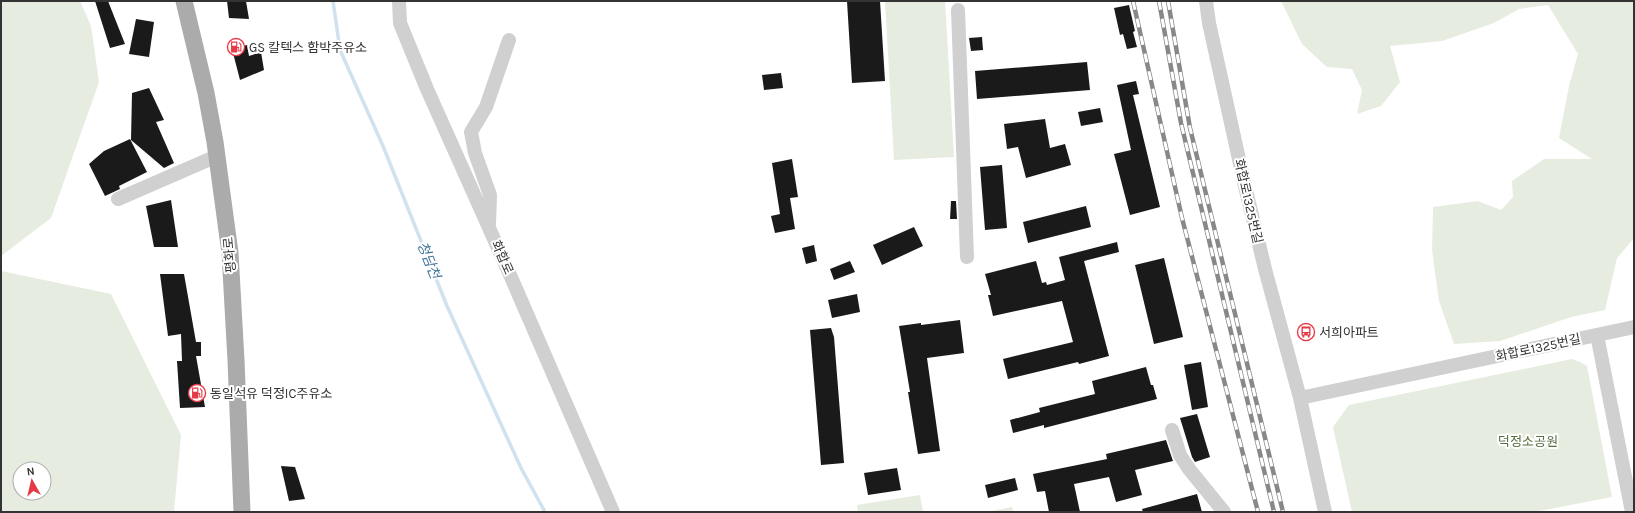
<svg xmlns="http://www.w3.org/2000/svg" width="1635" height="513" font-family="Karla,'Noto Sans KR',sans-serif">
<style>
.green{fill:#e6ecdf;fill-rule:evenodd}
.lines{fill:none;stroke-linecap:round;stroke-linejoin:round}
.stream{stroke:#cfe2ee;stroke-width:3.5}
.building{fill:#1a1a1a}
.minor{stroke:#d0d0d0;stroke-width:14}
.major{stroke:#ababab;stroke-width:17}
.rail-casing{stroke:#888;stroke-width:4.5}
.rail{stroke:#fff;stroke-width:3;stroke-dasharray:9;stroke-linecap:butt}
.labels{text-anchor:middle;stroke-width:4;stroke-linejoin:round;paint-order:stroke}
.poi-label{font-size:13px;fill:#333;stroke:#fff;text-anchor:start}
.street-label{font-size:13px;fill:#333;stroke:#fff}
.park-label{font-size:13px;fill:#56703f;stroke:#fff}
.water-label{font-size:14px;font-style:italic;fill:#3f7597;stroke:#fff}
</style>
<rect width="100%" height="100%" fill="#fff"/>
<!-- green -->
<path class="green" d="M1,1H80L91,26L99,82L51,218L1,256Z
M885,1H945L954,157L894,160Z
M1281,1H1634V238L1617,258L1605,310L1571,317L1500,341L1454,344L1439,301L1432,250L1433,207L1478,201L1501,210L1513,197L1512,181L1544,159H1592L1559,138L1569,86L1578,54L1548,5L1519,9L1494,23L1442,41L1390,46L1400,82L1381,106L1357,114L1362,90L1352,69L1327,67L1302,44Z
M1,271L111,294L181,435L174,512H1ZM20,469H44V493H20Z
M1572,359L1580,362L1587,366L1612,497L1534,512H1352L1333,427L1349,405Z
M920,495L923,512H858L857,505Z
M1012,507L1013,512H987Z"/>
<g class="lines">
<!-- stream -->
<path class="stream" d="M333,1L340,50L383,146L447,306L521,468L545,512"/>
</g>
<!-- building -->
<path class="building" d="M95,1H108L125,44L110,48Z
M227,1H246L249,19L229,18Z
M847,1H880L885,81L852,83Z
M1129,5L1135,31L1133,32L1137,47L1127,49L1123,34L1120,35L1114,8Z
M136,19L154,22L149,57L129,54Z
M982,37L983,50L971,51L969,38Z
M247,45L249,56L261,52L264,70L240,80L232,49Z
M1087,62L1090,90L977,99L975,71Z
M781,73L783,88L764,90L762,75Z
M1136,81L1139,94L1133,95L1160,207L1130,215L1114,154L1131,150L1117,85Z
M149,88L164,120L156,122L174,163L164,168L131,140L132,93Z
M1100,108L1103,122L1081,126L1078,112Z
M1045,119L1050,148L1065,144L1071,165L1026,178L1018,147L1007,149L1004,124Z
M130,139L147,172L119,186L120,189L105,196L89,164L104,151Z
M792,159L798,197L790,198L795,229L775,233L771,216L780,214L772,163Z
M1002,165L1007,228L985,230L980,167Z
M171,200L178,247H154L146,206Z
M951,201H956L957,219H950Z
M1086,206L1091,227L1028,243L1023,222Z
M914,227L923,246L882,265L873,245Z
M1117,242L1119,252L1084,261L1109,356L1079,364L1078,362L1008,379L1003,359L1073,342L1062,301L993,316L988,295H991L985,274L1036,261L1042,283L1046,282L1047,285L1065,280L1059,257Z
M814,245L817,261L806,264L802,248Z
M1164,258L1183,337L1154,344L1135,265Z
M850,261L855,272L834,280L830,269Z
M160,274H184L196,342H201V356H196L205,407L180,408L177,361H182L181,334L168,336Z
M857,294L860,312L832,318L828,300Z
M960,320L964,353L927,358L940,451L918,454L908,392H910L899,326L921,323V325Z
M831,328L834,337L844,463L821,465L810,330Z
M1201,362L1208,407L1192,410L1184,365Z
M1146,367L1151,385H1153L1157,399L1044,428V425L1013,433L1010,420L1040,412L1039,408L1095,394L1092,381Z
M1197,414L1210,457L1195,462L1192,457L1180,418Z
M1166,440L1173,461L1135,470L1142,495L1116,502L1109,477L1074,484L1080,512H1049L1045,491L1037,492L1033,474L1107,459L1106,454Z
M281,466L295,467L305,499L289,501Z
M897,468L901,490L868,495L864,473Z
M1015,478L1018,490L988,498L985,485Z
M1197,494L1202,512H1143L1142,509Z"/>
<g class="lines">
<!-- minor -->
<path class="minor" d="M399,1L400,23L427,89L511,277L613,512
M1206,1L1209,23L1244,182L1265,269L1300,398L1325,512
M958,10L967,257
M118,199L217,156
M489,224L490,195L475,153L471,132L486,107L509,40
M1597,335L1632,512
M1300,398L1634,327
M1172,430L1180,455L1189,469L1224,512"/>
<!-- major -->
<path class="major" d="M184,1L206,93L215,142L230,253L236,360L242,512"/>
<!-- rail casing -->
<g class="rail-casing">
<path id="rail" d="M1133,1L1182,218L1258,512
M1159,1L1181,123L1274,512
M1168,1L1190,128L1283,512"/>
</g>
<!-- rail -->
<use href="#rail" class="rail"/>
</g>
<!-- icons -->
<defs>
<g id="fuel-ring" transform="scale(0.9)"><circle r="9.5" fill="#fff" stroke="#e63946" stroke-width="1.5"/><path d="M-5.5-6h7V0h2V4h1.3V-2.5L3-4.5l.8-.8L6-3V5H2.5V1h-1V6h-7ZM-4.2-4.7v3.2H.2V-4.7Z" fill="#e63946"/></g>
<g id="bus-ring" transform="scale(0.9)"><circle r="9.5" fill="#fff" stroke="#e63946" stroke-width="1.5"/><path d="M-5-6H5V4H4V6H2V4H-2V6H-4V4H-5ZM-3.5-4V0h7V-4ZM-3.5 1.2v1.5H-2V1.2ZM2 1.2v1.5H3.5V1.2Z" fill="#e63946"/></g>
</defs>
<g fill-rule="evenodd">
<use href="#fuel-ring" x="236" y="47"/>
<use href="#bus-ring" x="1306" y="332"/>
<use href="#fuel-ring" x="197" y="393"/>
</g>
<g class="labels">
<!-- poi labels -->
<g class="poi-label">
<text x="249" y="52">GS 칼텍스 함박주유소</text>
<text x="1319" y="337">서희아파트</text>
<text x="210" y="398">동일석유 덕정IC주유소</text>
</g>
<!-- street labels -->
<g class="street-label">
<text transform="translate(1249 201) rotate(77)" y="5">화합로1325번길</text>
<text transform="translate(229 255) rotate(-95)" y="5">평화로</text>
<text transform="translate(503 257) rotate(66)" y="5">화합로</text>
<text transform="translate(1538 347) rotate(-12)" y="5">화합로1325번길</text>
</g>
<!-- park labels -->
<g class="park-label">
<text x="1528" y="446">덕정소공원</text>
</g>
<!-- water labels -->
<g class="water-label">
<text transform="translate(429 260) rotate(68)" y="5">청담천</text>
</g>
</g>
<!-- border -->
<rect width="1635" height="513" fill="none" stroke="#333333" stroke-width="4"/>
<!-- north arrow -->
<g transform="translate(32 481) rotate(352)"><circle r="19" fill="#ffffff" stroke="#adadad"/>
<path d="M0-3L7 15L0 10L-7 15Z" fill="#e63946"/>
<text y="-6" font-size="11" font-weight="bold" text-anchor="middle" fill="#333333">N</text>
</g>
</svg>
